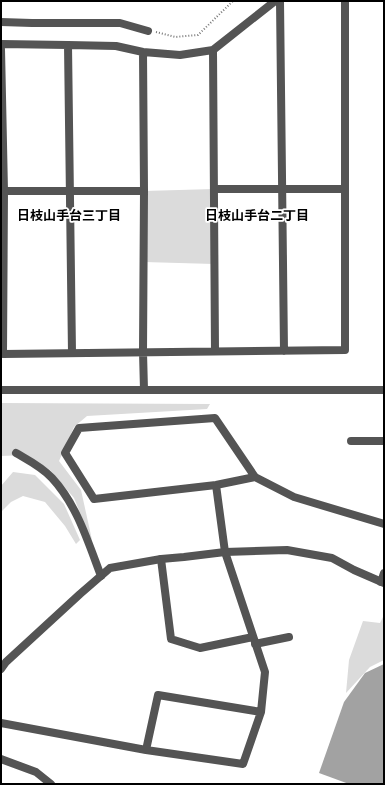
<svg xmlns="http://www.w3.org/2000/svg" width="385" height="785" font-family="'Alegreya Sans','Noto Sans JP',sans-serif">
<style>
.green{fill:#dbdbdb}
.water{fill:#a2a2a2}
.lines{fill:none;stroke-linecap:round;stroke-linejoin:round}
.path{stroke:#767676;stroke-width:2;stroke-dasharray:1 2;stroke-linecap:butt}
.minor{stroke:#545454;stroke-width:8}
.tertiary{stroke:#545454;stroke-width:8}
.labels{text-anchor:middle;stroke-width:3.5;stroke-linejoin:round;paint-order:stroke}
.neighbourhood-label{font-size:13px;font-weight:bold;fill:#000;stroke:#fff}
</style>
<rect width="100%" height="100%" fill="#fff"/>
<!-- green -->
<path class="green" d="M214,189V264L144,262V191Z
M1,403L210,404L207,409L87,416L74,427L59,461L81,490L92,540L90,537L74,498L50,470L26,455L1,456Z
M13,472L35,475L64,504L80,540L76,544L65,526L45,502L23,496L11,502L1,512V486Z
M384,615V660L370,667L346,693L349,660L363,621L380,623Z"/>
<!-- water -->
<path class="water" d="M384,664V784H349L319,773L344,702L365,673Z"/>
<g class="lines">
<!-- path -->
<path class="path" d="M156,32L175,37L198,35L233,1"/>
<!-- minor -->
<path class="minor" d="M280,1L284,351
M1,22L32,23H120L148,31
M1,44L68,45L116,46L143,52L180,55L213,50L275,1
M68,45L72,353
M1,49L4,191L3,354L345,350V1
M213,50L215,351
M143,52L144,191L143,352L144,390
M214,189H345
M4,191H144
M351,441H384
M16,453C28,460 42,467 52,478C77,505 88,542 101,576
M255,477L216,485L94,499L65,453L79,428L215,418L255,477L294,497L384,524
M161,559L171,639L200,648L253,637
M381,582L384,573
M255,644L289,637
M1,723L146,750L243,764L261,712L265,672L225,552L216,485
M146,750L158,695L261,712
M1,759L36,772L51,784"/>
<!-- tertiary -->
<path class="tertiary" d="M1,390H384
M1,669L6,662L80,594L110,568L161,559L184,557L225,552L287,550L332,558L354,570L384,583"/>
</g>
<g class="labels">
<!-- neighbourhood labels -->
<g class="neighbourhood-label">
<text x="69" y="220">日枝山手台三丁目</text>
<text x="257" y="220">日枝山手台二丁目</text>
</g>
</g>
<!-- border -->
<rect width="385" height="785" fill="none" stroke="#000000" stroke-width="4"/>
</svg>
